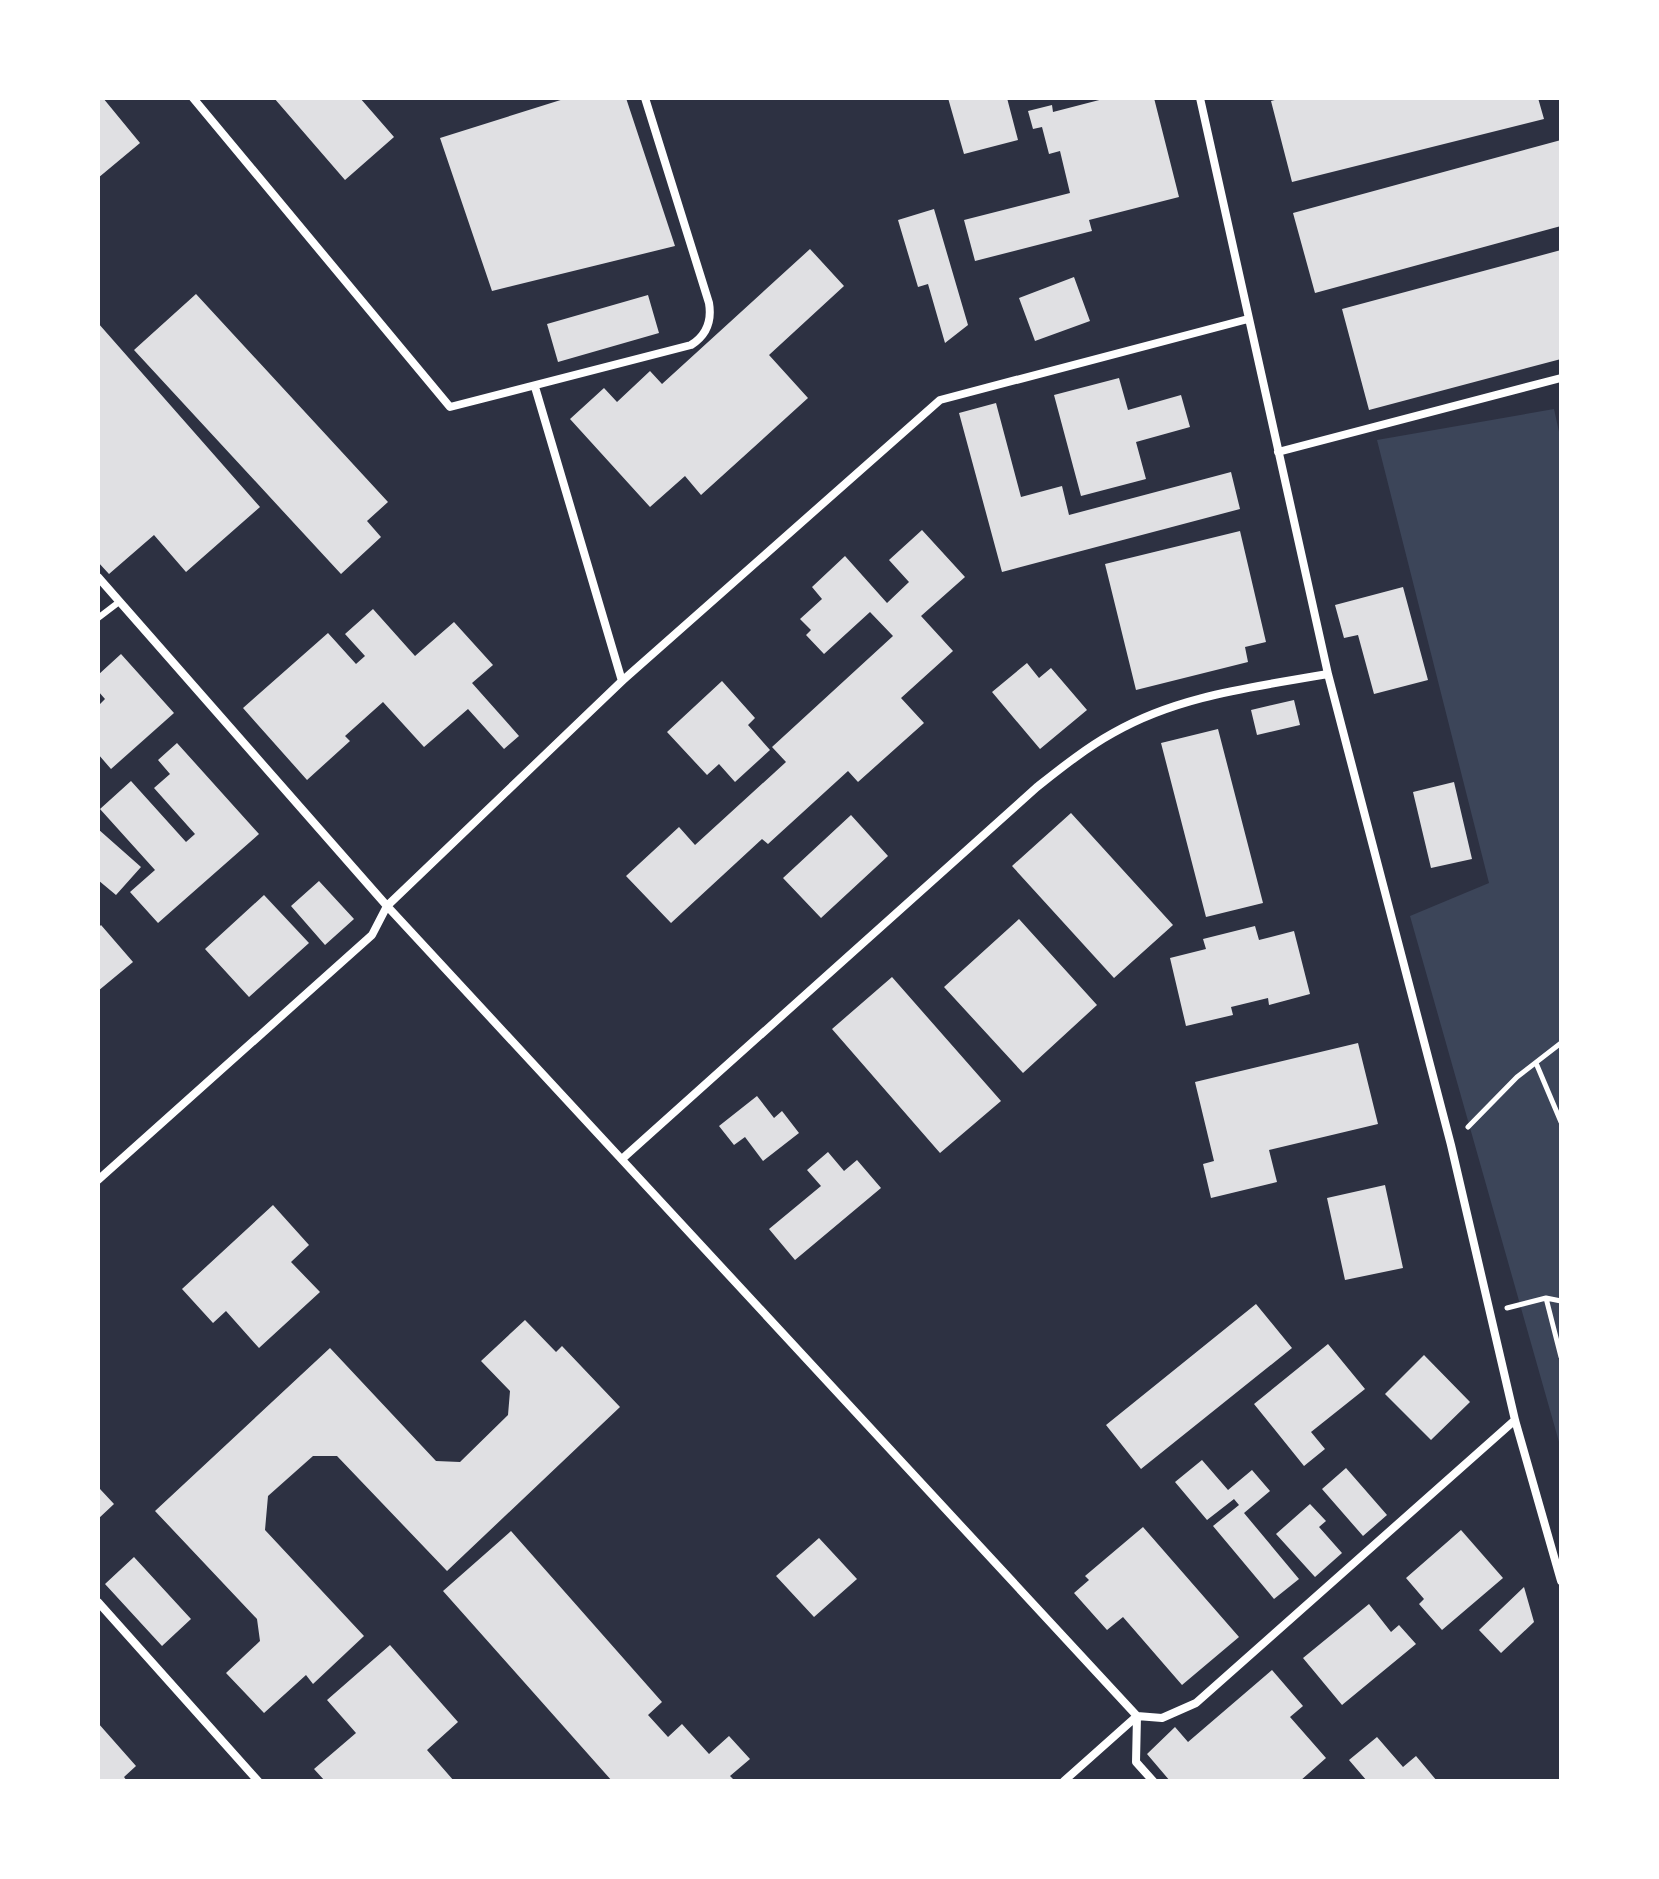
<svg xmlns="http://www.w3.org/2000/svg" width="1659" height="1879" font-family="'Source Sans 3',sans-serif">
<style>
.green{fill:#3c4559}
.building{fill:#e0e0e3}
.lines{fill:none;stroke-linecap:round;stroke-linejoin:round}
.path{stroke:#fff;stroke-width:5}
.service{stroke:#fff;stroke-width:6}
.minor{stroke:#fff;stroke-width:8}
</style>
<rect width="100%" height="100%" fill="#2d3142"/>
<!-- green -->
<path class="green" d="M1554,409L1561,441V1449L1410,916L1489,883L1377,440Z"/>
<!-- building -->
<path class="building" d="M98,98H103L140,143L98,178Z
M274,98H360L394,137L345,180Z
M567,98H626L675,246L492,291L440,138Z
M948,98H1007L1018,140L964,154Z
M1107,98H1154L1179,197L1089,220L1092,231L975,261L964,220L1070,193L1060,151L1049,154L1042,127L1033,129L1028,111L1052,105L1053,112Z
M1282,98H1538L1544,119L1292,182L1271,101Z
M1561,140V226L1315,293L1293,213Z
M934,209L968,325L945,343L928,284L918,287L898,220Z
M810,249L844,286L769,355L808,398L701,495L685,476L650,507L570,419L604,388L617,402L650,371L662,384Z
M1561,250V359L1369,410L1342,309Z
M1074,277L1090,321L1035,341L1019,298Z
M196,294L388,502L367,521L381,537L341,574L134,350Z
M648,295L659,333L558,362L547,324Z
M98,323L260,507L186,572L154,535L109,574L98,562Z
M1119,378L1128,410L1181,395L1190,427L1136,442L1146,479L1081,496L1054,395Z
M996,403L1021,497L1062,486L1069,515L1231,472L1240,509L1002,572L959,413Z
M922,530L965,577L921,616L953,651L901,698L924,723L858,782L848,771L768,844L762,839L671,923L626,876L679,827L695,845L786,762L772,747L893,636L870,612L824,654L806,635L811,630L800,619L822,599L812,587L845,556L887,603L909,582L889,560Z
M1240,531L1266,642L1245,647L1248,662L1136,690L1105,564Z
M1403,587L1428,680L1374,694L1358,635L1344,638L1335,605Z
M373,609L415,656L454,622L493,665L472,683L519,736L504,749L468,709L424,747L383,702L345,736L350,741L307,780L243,708L328,633L356,664L365,656L345,634Z
M121,654L174,713L111,769L98,754V706L105,699L98,691V675Z
M1027,663L1039,678L1051,668L1087,710L1040,749L992,692Z
M722,681L755,718L748,725L770,750L735,782L719,764L707,775L667,732Z
M1294,700L1300,725L1257,735L1251,710Z
M1218,729L1263,903L1206,917L1161,743Z
M177,743L259,834L158,923L130,892L155,870L100,809L131,781L186,842L195,834L154,788L170,774L158,760Z
M1454,782L1472,859L1431,868L1413,792Z
M1071,813L1173,925L1114,978L1012,866Z
M851,815L888,856L821,918L783,878Z
M98,829L141,867L116,895L98,880Z
M319,881L354,919L325,945L291,906Z
M264,895L309,943L249,997L205,949Z
M1019,919L1097,1005L1023,1073L944,987Z
M101,925L133,962L98,991V928Z
M1255,926L1259,940L1294,931L1310,994L1269,1005L1268,998L1231,1007L1233,1015L1186,1026L1170,958L1206,949L1203,939Z
M892,977L1001,1101L940,1153L832,1029Z
M1358,1043L1378,1124L1269,1150L1277,1182L1211,1198L1203,1164L1214,1161L1195,1082Z
M757,1096L774,1118L782,1111L799,1133L763,1161L745,1137L734,1145L719,1126Z
M828,1152L844,1171L857,1160L881,1188L795,1260L769,1229L821,1186L807,1170Z
M1385,1185L1403,1268L1345,1280L1327,1198Z
M273,1205L309,1245L291,1262L320,1292L259,1348L226,1311L213,1323L182,1289Z
M1256,1304L1292,1348L1141,1469L1106,1425Z
M525,1320L556,1352L562,1346L620,1407L447,1571L337,1456H313L268,1496L265,1530L364,1636L313,1684L306,1675L264,1713L226,1673L260,1641L257,1619L155,1511L330,1348L436,1461L460,1462L508,1415L510,1391L481,1361Z
M1328,1344L1365,1389L1311,1432L1325,1449L1304,1466L1254,1404Z
M1424,1355L1470,1402L1431,1440L1385,1394Z
M1202,1460L1228,1490L1252,1470L1270,1491L1244,1513L1299,1579L1274,1599L1213,1526L1239,1505L1234,1499L1207,1520L1175,1482Z
M1346,1468L1387,1515L1363,1536L1322,1489Z
M100,1489L114,1504L98,1519V1491Z
M1310,1504L1326,1521L1319,1527L1342,1553L1315,1577L1276,1534Z
M1143,1527L1239,1637L1182,1685L1123,1617L1107,1630L1074,1593L1089,1580L1085,1576Z
M1461,1530L1503,1578L1442,1630L1419,1604L1424,1599L1406,1578Z
M511,1531L662,1702L648,1715L668,1737L682,1724L709,1754L729,1736L750,1759L730,1776L735,1781H612L443,1591Z
M819,1538L857,1579L814,1617L776,1576Z
M134,1557L191,1619L162,1646L105,1584Z
M1524,1587L1534,1622L1501,1653L1479,1630Z
M1369,1604L1391,1632L1399,1625L1416,1644L1342,1705L1303,1658Z
M390,1645L458,1722L427,1750L454,1781H325L314,1769L356,1733L327,1700Z
M1272,1670L1303,1706L1290,1717L1326,1758L1300,1781H1170L1147,1754L1175,1727L1188,1742Z
M98,1723L136,1766L124,1777L127,1781H98Z
M1377,1737L1403,1767L1416,1756L1437,1781H1367L1349,1760Z"/>
<g class="lines">
<!-- path -->
<path class="path" d="M1536,1063L1561,1122
M1468,1127L1517,1077L1561,1043
M1546,1298L1561,1357
M1507,1308L1546,1298L1561,1301"/>
<!-- service -->
<path class="service" d="M98,618L119,602"/>
<!-- minor -->
<path class="minor" d="M193,98L450,407L691,345C707,335 712,321 709,303L645,98
M1200,98L1328,674L1451,1145L1515,1420L1561,1581
M535,387L622,681
M1278,452L1561,378
M98,577L387,906L1137,1716L1136,1762L1153,1781
M622,1159L1037,787C1061,768 1086,748 1113,733C1179,695 1255,687 1328,674
M98,1180L372,935L387,906L622,681L940,400L1248,319
M98,1602L258,1781
M1064,1781L1137,1716L1162,1718L1196,1703L1515,1420"/>
</g>
<!-- border -->
<rect width="1659" height="1879" fill="none" stroke="#ffffff" stroke-width="200"/>
</svg>
